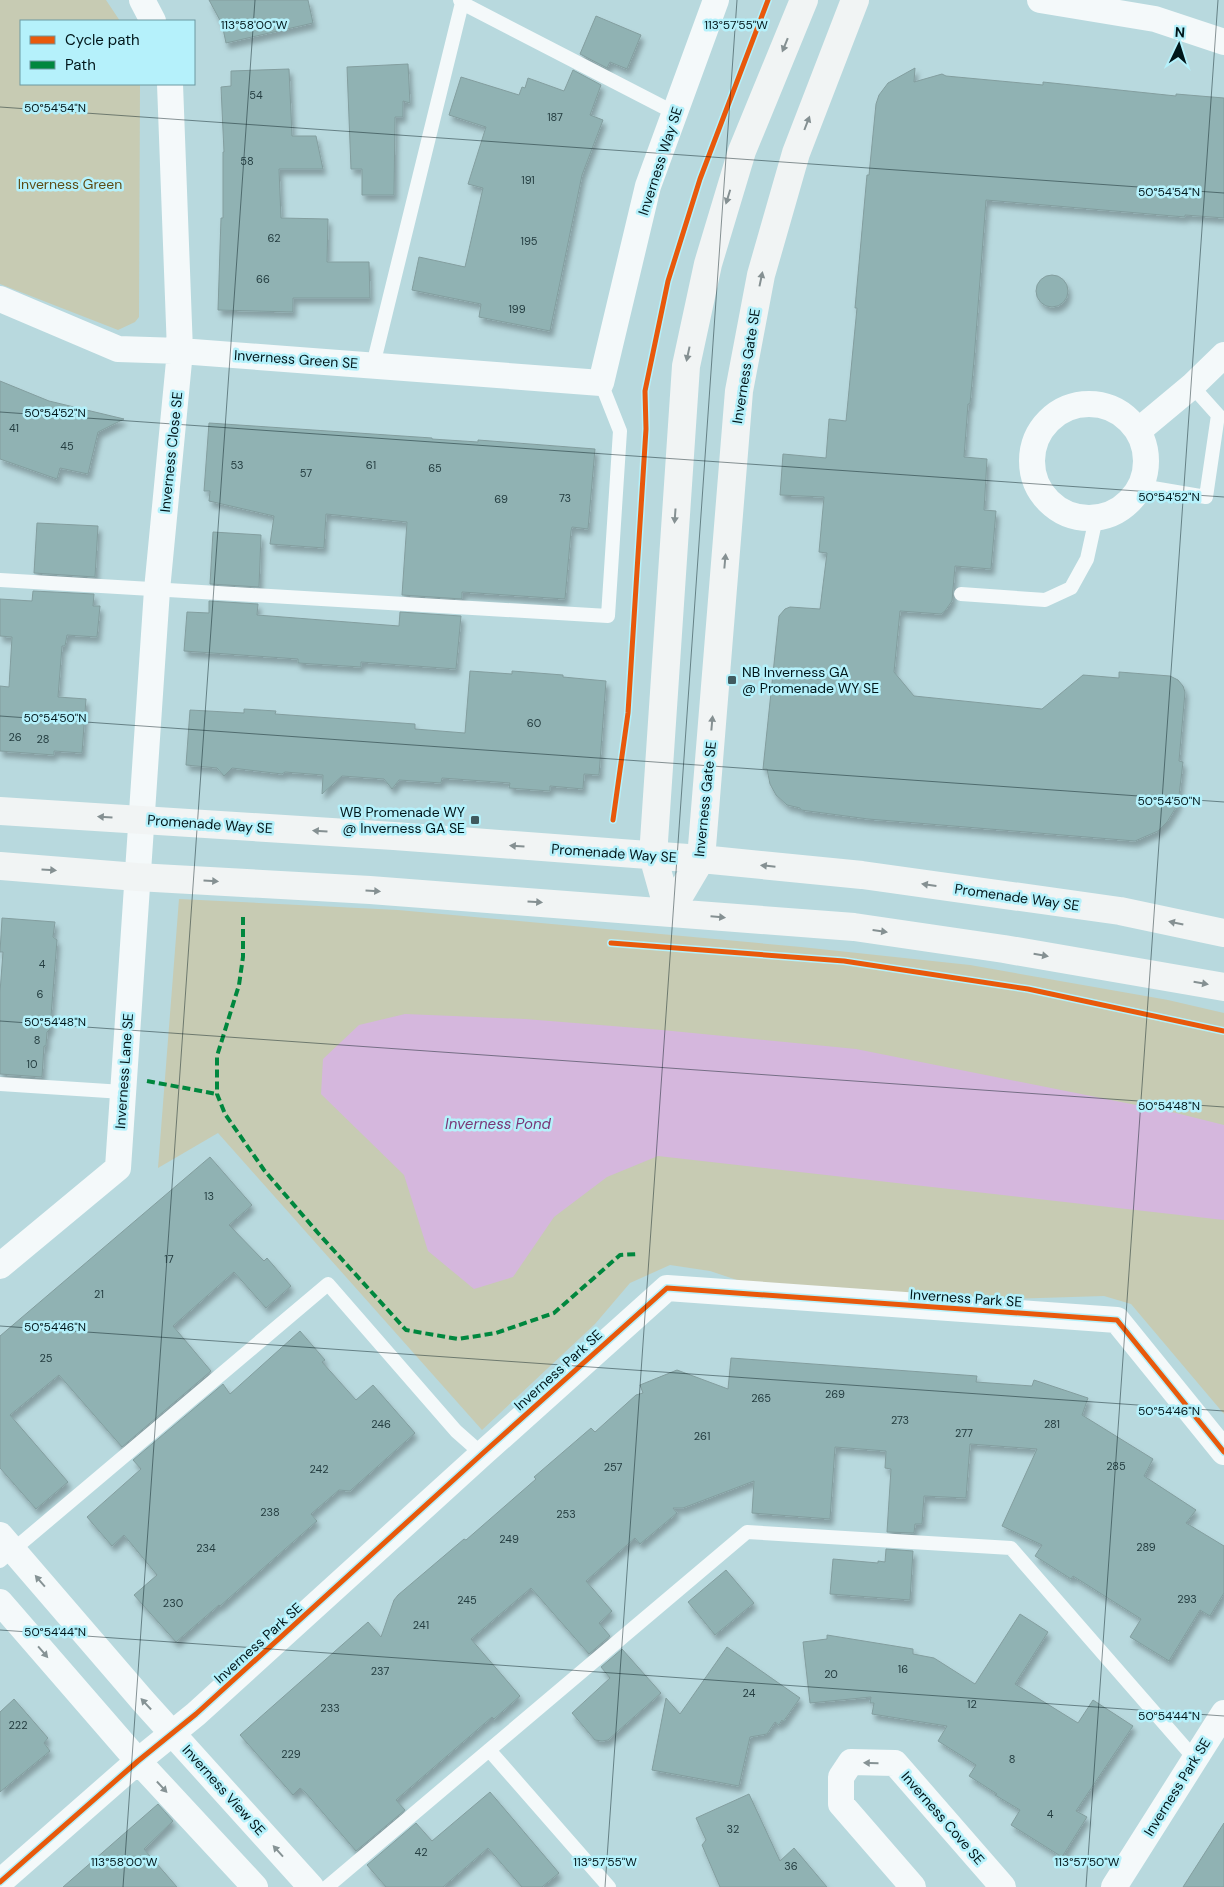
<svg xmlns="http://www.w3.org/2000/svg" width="1224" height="1887" font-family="'DM Sans',sans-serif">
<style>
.green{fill:#c7cbb3}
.water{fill:#d5b7dd}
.building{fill:#90b2b3;stroke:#839e9f;filter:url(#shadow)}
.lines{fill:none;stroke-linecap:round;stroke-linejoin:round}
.lane{stroke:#f4f9fa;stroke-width:14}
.street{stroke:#f4f9fa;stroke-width:26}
.secondary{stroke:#f1f4f4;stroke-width:28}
.quiet{stroke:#00873e;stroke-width:4;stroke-dasharray:8 4;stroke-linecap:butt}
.cycleway-casing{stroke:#b5f1fb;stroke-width:8}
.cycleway{stroke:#e8590c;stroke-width:5}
.oneway{fill:#859092}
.oneway2{fill:#869395}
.ticks{fill:none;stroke:#00161a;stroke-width:1;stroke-opacity:0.45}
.poi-dot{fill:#405a5f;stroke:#b5f1fb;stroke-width:2}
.labels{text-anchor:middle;stroke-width:5;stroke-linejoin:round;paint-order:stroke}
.number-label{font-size:11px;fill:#243d40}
.street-label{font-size:14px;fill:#00161a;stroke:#b5f1fb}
.park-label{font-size:14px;fill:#5d4a13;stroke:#b5f1fb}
.poi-label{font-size:14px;fill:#00161a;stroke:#b5f1fb;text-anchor:start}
.water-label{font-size:15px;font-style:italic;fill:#793676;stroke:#b5f1fb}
.ticks-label{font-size:12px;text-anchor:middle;fill:#00161a;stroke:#b5f1fb;stroke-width:5;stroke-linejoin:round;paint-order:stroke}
</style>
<defs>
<filter id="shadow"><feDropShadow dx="3" dy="5.5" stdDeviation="2.5" flood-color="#0004"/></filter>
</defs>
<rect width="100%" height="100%" fill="#b8d9de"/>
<!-- green -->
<path class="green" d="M0,0H106L120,21H21V84H140L139,317L135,322L118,330L0,284Z
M179,899L398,910L801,947L970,965L1168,1000L1224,1013V1414L1131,1304L1104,1296L976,1300L749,1284L710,1271L670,1265L630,1283L595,1324L482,1430L218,1133L158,1168Z"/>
<!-- water -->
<path class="water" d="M405,1014L525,1019L662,1030L856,1049L1176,1113L1224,1125V1220L658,1156L607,1177L554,1217L513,1277L474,1289L428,1251L404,1175L321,1094L323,1059L359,1025Z"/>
<!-- building -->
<path class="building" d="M209,0H308L313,23L226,43L222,24Z
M596,16L641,35L627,69L610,62L607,68L580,54Z
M408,64L410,103L403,101V117H395L394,195H362V169H351L347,67Z
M915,68L914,82L942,74L946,76L1043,85V82L1176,96V94L1224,98V218L1185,215V217L986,200L974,360L970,404H968L964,457L987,459L984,510L996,511L991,569L955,566L952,601L945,611L941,614L900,611L894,672L914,696L1042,709L1083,675L1119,678V672L1170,676L1178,680L1183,686L1185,692L1179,761L1183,762L1178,804L1167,822L1158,831L1135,841L868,819L801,810L800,808L787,805L776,795L770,784L767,769H763L779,616L785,609L790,607L820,609L827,553L819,552L824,497L780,495L783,454L826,458L829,419L846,421L857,308H855L867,175H869L876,104L879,95L888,83Z
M289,69L292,136H316L323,169H279L281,218L328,219L327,262H369L370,298H293V312L218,310L221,218H223V152H224L221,87L231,86V71Z
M573,70L601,85L590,115L603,120L582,175L550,331L479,317L481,304L412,290L419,257L465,267L483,188L468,184L486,127L449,115L461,77L519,95L522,87L525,88L528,78L564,91Z
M1036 291a16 16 0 1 1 32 0a16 16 0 1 1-32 0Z
M0,381L49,401L124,419L98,432L88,474L60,468L57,479L0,459Z
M209,423L432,438V439L478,442V440L595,449L588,529L572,527L571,531L565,599L462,592V599L402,595L407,522L326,514L324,548L270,544L274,516L209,501L210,491H204Z
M37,523L98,526L95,577L34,573Z
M213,532L261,535L259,587L210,584Z
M33,591L94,594L93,606H100L97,637L67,635L65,646H62L58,697L86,699L82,753L54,751V755L0,751V686L9,687L12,637L0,636V599L32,601Z
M209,601L258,604L257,615L399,626L400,612L461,616L456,669L361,662V667L298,663V659L184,651L187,612L209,613Z
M470,671L512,674V671L563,675V677L606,681L599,775L584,774L583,789L550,786V791L509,788L510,783L442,778L441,783L399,780L392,789L384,779L342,776L322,794L323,775L285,772L282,774L232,768L224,776L217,768L186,765L190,710L244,713V709L276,711L275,714L415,724V729L465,733Z
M2,918L55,922L53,937L57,940L50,1029L47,1032L46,1046H44L42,1077L0,1074V992L3,952H0Z
M210,1157L252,1205L229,1225L264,1261L267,1258L291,1286L266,1308L234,1272L173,1326L211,1371L122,1447L59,1375L10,1415L68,1482L36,1509L0,1468V1336Z
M300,1331L325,1360L322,1362L356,1400L373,1385L415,1433L350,1491L339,1490L311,1514L317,1521L220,1606L219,1605L176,1642L134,1595L157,1575L124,1535L112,1546L87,1517L141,1469L133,1460L223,1384L230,1394Z
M731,1358L977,1376L976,1382L1032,1386L1034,1380L1088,1398L1082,1415L1153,1459L1144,1476L1196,1510L1186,1523L1224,1546V1593L1210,1616L1200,1610L1169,1661L1130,1637L1141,1619L1073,1576L1071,1579L1035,1556L1042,1545L1002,1526L1037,1449L970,1444L966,1498L924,1496L922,1524H915L914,1533L887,1532L891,1469L885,1468L886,1451L835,1447L830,1519L752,1513L754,1481L683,1508H673L677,1513L640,1544L635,1538L586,1581L612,1611L599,1623L610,1636L589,1654L531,1588L471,1639L520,1696L494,1719L492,1717L396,1800L405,1810L356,1851L305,1792L300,1788L293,1795L240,1735L368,1622L381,1637L394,1600L398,1595L464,1539L466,1540L536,1479L534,1477L591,1428L595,1432L636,1395L643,1393L640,1385L677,1370L728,1389Z
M886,1549L913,1551L910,1600L830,1594L833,1559L878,1563V1561L885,1562Z
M726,1570L754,1603L715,1635L688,1602Z
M1020,1614L1048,1632L1015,1684L1078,1723L1093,1700L1133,1726L1076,1811L1087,1817L1062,1857L1011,1825L1020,1810L995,1795L997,1794L969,1776L976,1765L938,1741L947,1726L872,1714L874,1703H870L871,1697L810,1703L803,1642L827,1639V1635L913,1649V1654L934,1658L975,1684Z
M727,1647L800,1698L783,1722L782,1720L779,1725L775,1722L767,1734L750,1737L739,1786L652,1770L666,1698L680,1714Z
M622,1649L661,1693L608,1740L602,1741L595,1740L572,1713L610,1678L601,1667Z
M14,1699L48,1738L44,1743L50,1751L0,1792V1712Z
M490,1792L559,1873L542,1887H522L488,1848L443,1887H386L367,1865L416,1823L432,1841Z
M749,1794L780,1861L794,1848L827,1887H720L702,1845L706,1840L696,1818Z
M158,1804L173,1821L144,1849L177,1887H63Z
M1224,1823V1887H1183Z"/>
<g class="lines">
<!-- lane -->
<path class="lane" d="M460,0L462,3L675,113
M373,365L462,3
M1141,486L1206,497L1218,415L1192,386
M0,580L608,616L620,431L601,383
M961,594L1045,600L1071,588L1087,559L1096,518
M0,1084L123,1092
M0,1561L328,1284L456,1431L482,1454
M489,1750L609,1887
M327,1887L747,1532L1011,1548L1195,1759"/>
<!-- street -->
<path class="street" d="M142,0L153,21
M1040,0L1155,19L1224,42
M0,299L118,349L180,351L601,383L648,186L716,0
M1032 461a57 57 0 1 1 114 0a57 57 0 1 1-114 0Z
M1138,431L1192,386L1224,355
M0,1266L118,1168L157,590L180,351L170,84
M0,1535L143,1701L311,1887
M0,1602L138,1761L255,1887
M0,1882L138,1761L196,1714L482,1454L667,1288L1117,1320L1224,1452
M913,1887L841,1804V1777L851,1762L895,1763L1003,1887
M1114,1887L1224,1713"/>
<!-- secondary -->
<path class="secondary" d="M0,811L394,836L701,859L862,875L1120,911L1224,933
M0,866L137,877L370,890L854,927L1004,949L1224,987
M669,913L701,859L739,391L761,275L796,153L855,0
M669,913L653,856L686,366L708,264L742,151L804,0"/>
<!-- quiet -->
<path class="quiet" d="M243,917V957L239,985L217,1056V1094L225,1114L264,1170L318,1233L406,1330L458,1339L496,1333L554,1313L620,1255L639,1254
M147,1081L217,1094"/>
<!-- cycleway casing -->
<g class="cycleway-casing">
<path id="cycleway" d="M613,820L628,713L646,429L645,391L668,281L700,179L768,0
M611,943L844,961L1028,989L1224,1031
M0,1882L138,1761L196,1714L482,1454L667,1288L1117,1320L1224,1452"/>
</g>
<!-- cycleway -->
<use href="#cycleway" class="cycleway"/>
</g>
<!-- one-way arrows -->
<defs><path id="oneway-solid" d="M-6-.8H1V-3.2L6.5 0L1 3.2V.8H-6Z" transform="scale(1.25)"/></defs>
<g class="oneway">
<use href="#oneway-solid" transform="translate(785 45) rotate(112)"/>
<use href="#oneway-solid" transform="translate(807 123) rotate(-69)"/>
<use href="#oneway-solid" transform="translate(728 197) rotate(107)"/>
<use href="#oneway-solid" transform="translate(761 279) rotate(-78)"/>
<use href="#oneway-solid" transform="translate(688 354) rotate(102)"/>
<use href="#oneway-solid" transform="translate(675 516) rotate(94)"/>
<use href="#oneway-solid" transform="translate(725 561) rotate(-85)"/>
<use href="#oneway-solid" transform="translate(712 723) rotate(-85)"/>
<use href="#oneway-solid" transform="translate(105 817) rotate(-176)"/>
<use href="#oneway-solid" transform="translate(320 831) rotate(-176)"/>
<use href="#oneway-solid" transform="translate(517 846) rotate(-176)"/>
<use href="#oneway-solid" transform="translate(768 866) rotate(-174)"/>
<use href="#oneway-solid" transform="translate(49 870) rotate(4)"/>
<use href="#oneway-solid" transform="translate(211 881) rotate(3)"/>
<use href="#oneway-solid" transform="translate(929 885) rotate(-172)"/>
<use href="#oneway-solid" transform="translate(373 891) rotate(4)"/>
<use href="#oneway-solid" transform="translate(535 902) rotate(4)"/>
<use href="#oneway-solid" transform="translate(718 917) rotate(5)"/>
<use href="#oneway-solid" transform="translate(1176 923) rotate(-168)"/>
<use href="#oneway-solid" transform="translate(880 931) rotate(8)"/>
<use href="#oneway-solid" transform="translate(1041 955) rotate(10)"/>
<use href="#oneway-solid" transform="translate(1201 983) rotate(10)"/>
</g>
<g class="oneway2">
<use href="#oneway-solid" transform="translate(40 1581) rotate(-131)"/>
<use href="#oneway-solid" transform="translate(43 1652) rotate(49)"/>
<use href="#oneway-solid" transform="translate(146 1704) rotate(-133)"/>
<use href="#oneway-solid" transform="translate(871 1763) rotate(-179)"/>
<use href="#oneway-solid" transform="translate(162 1787) rotate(47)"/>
<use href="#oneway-solid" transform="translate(278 1851) rotate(-132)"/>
</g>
<!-- ticks -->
<path class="ticks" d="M0,107L1224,193M0,412L1224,497M0,716L1224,802M0,1021L1224,1107M0,1326L1224,1411M0,1630L1224,1716M123,1887L255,0M605,1887L737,0M1086,1887L1218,0"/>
<!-- markers -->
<g class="poi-dot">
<rect x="727" y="675" width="10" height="10" rx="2.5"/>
<rect x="470" y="815" width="10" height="10" rx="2.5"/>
</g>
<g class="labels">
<!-- number labels -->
<g class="number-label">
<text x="256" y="99">54</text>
<text x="555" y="121">187</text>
<text x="247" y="165">58</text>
<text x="528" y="184">191</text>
<text x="274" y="242">62</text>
<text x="529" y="245">195</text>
<text x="263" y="283">66</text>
<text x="517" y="313">199</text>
<text x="14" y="432">41</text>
<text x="67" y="450">45</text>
<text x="237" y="469">53</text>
<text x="371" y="469">61</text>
<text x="435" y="472">65</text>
<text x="306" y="477">57</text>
<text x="565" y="502">73</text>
<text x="501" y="503">69</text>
<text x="534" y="727">60</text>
<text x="15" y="741">26</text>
<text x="43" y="743">28</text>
<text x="42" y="968">4</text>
<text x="40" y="998">6</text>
<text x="37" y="1044">8</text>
<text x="32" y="1068">10</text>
<text x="209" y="1200">13</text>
<text x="169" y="1263">17</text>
<text x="99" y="1298">21</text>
<text x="46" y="1362">25</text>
<text x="835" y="1398">269</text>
<text x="761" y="1402">265</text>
<text x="900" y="1424">273</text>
<text x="381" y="1428">246</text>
<text x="1052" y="1428">281</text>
<text x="964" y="1437">277</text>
<text x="702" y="1440">261</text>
<text x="1116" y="1470">285</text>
<text x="613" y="1471">257</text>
<text x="319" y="1473">242</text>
<text x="270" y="1516">238</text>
<text x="566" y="1518">253</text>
<text x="509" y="1543">249</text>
<text x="1146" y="1551">289</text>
<text x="206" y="1552">234</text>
<text x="1187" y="1603">293</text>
<text x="467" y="1604">245</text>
<text x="173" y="1607">230</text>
<text x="421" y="1629">241</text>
<text x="903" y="1673">16</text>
<text x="380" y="1675">237</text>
<text x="831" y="1678">20</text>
<text x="749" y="1697">24</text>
<text x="972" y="1708">12</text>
<text x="330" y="1712">233</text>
<text x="18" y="1729">222</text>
<text x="291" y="1758">229</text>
<text x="1012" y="1763">8</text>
<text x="1050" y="1818">4</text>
<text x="733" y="1833">32</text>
<text x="421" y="1856">42</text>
<text x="791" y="1870">36</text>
</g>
<!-- street labels -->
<g class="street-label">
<text transform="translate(660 161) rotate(-72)" y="5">Inverness Way SE</text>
<text transform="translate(296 359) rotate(4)" y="5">Inverness Green SE</text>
<text transform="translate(746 366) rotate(-81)" y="5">Inverness Gate SE</text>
<text transform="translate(171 452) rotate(-84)" y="5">Inverness Close SE</text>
<text transform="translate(705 799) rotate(-84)" y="5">Inverness Gate SE</text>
<text transform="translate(210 824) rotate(4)" y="5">Promenade Way SE</text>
<text transform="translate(614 853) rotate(4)" y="5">Promenade Way SE</text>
<text transform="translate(1017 897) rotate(8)" y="5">Promenade Way SE</text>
<text transform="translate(124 1071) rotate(-86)" y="5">Inverness Lane SE</text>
<text transform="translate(966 1298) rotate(4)" y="5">Inverness Park SE</text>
<text transform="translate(558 1370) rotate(-42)" y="5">Inverness Park SE</text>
<text transform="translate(258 1643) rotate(-42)" y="5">Inverness Park SE</text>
<text transform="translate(1177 1787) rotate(-58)" y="5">Inverness Park SE</text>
<text transform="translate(224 1790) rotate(48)" y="5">Inverness View SE</text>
<text transform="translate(943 1818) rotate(49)" y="5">Inverness Cove SE</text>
</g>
<!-- park labels -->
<g class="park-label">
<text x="70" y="189">Inverness Green</text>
</g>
<!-- poi labels -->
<g class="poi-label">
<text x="742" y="677">NB Inverness GA<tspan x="742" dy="16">@ Promenade WY SE</tspan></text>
<text x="465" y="817" text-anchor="end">WB Promenade WY<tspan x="465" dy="16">@ Inverness GA SE</tspan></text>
</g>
<!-- water labels -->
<g class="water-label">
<text x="498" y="1129">Inverness Pond</text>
</g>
</g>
<g class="ticks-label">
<text x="254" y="29">113°58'00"W</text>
<text x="736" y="29">113°57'55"W</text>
<text x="55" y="112">50°54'54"N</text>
<text x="1169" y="196">50°54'54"N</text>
<text x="55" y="417">50°54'52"N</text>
<text x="1169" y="501">50°54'52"N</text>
<text x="55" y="722">50°54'50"N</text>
<text x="1169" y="805">50°54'50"N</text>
<text x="55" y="1026">50°54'48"N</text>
<text x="1169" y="1110">50°54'48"N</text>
<text x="55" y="1331">50°54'46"N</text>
<text x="1169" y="1415">50°54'46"N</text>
<text x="55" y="1636">50°54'44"N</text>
<text x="1169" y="1720">50°54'44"N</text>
<text x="124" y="1866">113°58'00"W</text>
<text x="605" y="1866">113°57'55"W</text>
<text x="1087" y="1866">113°57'50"W</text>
</g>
<!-- legend -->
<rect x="20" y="20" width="175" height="65" fill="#b5f1fb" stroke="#6d99a1"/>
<rect x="30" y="36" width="25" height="8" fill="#e8590c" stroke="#6d99a1"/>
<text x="65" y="45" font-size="15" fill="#00161a">Cycle path</text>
<rect x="30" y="61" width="25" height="8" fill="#00873e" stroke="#6d99a1"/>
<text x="65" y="70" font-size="15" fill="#00161a">Path</text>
<!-- north arrow -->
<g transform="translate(1179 45) rotate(4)" stroke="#b5f1fb" stroke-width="4" paint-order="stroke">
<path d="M0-4L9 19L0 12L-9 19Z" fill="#00161a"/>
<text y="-8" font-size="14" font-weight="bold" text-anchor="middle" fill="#00161a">N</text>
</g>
</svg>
